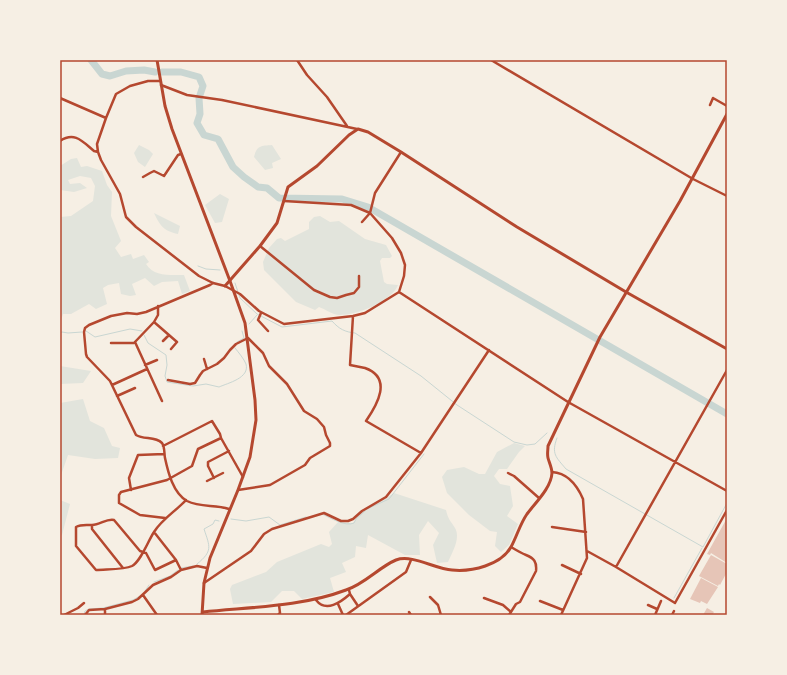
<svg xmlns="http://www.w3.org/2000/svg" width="787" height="675" font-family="Cabin,sans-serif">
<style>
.green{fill:#e2e4dc}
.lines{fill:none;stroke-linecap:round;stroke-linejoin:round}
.stream{stroke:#c9d6d2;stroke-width:1}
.river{stroke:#c9d6d2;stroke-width:7}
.building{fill:#e6c5b7}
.minor{stroke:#b5482f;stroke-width:2.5}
.tertiary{stroke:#b5482f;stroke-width:3}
.secondary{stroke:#b5482f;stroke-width:3}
.neatline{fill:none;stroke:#b5482f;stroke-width:1.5}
</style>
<rect width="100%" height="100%" fill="#f6efe4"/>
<!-- green -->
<path class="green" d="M139,145L149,150L153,154L145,167L138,162L134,153Z
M272,145L281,159L272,163L273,168L265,170L254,157C257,145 261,146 272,145Z
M77,158L81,167L87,166L102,171L107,185L112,192L111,216L121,241L115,248L121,257L131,254L133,259L144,255L149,262L146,264C154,277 171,275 184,275L190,291L182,294L178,281L162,282L154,286L145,278L132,284L136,295L130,296L121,294L119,283L108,285L103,288L107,304L96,309L89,304L71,314H63L60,323V217L71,216L93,201L95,186L91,178L80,176L68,180L70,184L80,183L87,188L74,192L60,190V166L71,159Z
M220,194L229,199L222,222L215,223L205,205Z
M154,213L180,226L178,234C164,231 160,226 154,213Z
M320,216L330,222L339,221L365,239L386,245L392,256L390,258H382L380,261L384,282L387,284L398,285C391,302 357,315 339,315C333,315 325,309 319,307L315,310L296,302L264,270L263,262L269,248L277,239L281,238L285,241L309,229V222L314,217Z
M60,366L91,371L83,383L60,384Z
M83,399L90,421L104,428L112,446L120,448L118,458L95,459L68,455L60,478V403Z
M514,443L525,446L519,452L507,469H499L494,476L500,484L510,486L513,506L507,516L518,524L509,545L501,552L495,546L497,532L490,531L469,515L447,493L442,477L447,470L464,467L479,474H485L497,452Z
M394,493L446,510C448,519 450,520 455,528C461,538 452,553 448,562L437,563L433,545L439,533L428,521L419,535L420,555H405L368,535L366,548L356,546L355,557L342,563L346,572L330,578L334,592L302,599L294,591H282L271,602L233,604L230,589L232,585L266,572L277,562L321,544L329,547L332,544L329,532L338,522L353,523L360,513Z
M60,500L70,504L62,535L60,536Z"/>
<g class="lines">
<!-- stream -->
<path class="stream" d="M198,266L206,269L220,270
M235,283L240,298L257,314L282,327L332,321C339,329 345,332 355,333L421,376L457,405L514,442L527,445L535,444L547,433
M249,324L257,315
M86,331L95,337L130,329L142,331
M60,333L62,332L68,333L82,332
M144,335L148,343L166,355L167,365L165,376L167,382L193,386L206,384L219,387C228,383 250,378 246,364C244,359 239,353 235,348
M237,342L244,338L242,331
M557,438C551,454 556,457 566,469L703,547L727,503
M367,509L389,499L424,454
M322,514C331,518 345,527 354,523L356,519L365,511
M231,519L246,521L269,517L280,525L306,517
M197,564C213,551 210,547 204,529L213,524L215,520L219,521
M181,568L193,566
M154,582L170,576L178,570
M145,591L149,585
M674,598L702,548
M84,614L85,611L89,609L103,608L133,600L140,596"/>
<!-- river -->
<path class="river" d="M91,60L102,74L110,76L126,71L144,70L155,72
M162,72H181L199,77L203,86L199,98L200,114L197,123L204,135L218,139L233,167L244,177L258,187L267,188L279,198L342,199L368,207L727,414"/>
</g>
<!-- building -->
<path class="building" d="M727,518V563L711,553L710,555L707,554Z
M711,555L727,564V572L720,585L719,584L718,586L699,576Z
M701,578L718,587L707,604L701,601L700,603L690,599Z
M707,608L714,612L712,615H703Z"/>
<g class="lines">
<!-- minor -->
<path class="minor" d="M297,60L307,75L327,97L347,126
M491,60L693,179L727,196
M160,81H148L130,86L116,94L106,118L97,144L98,152L101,160L120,194L126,217L136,227L199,276L213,283L225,286L240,294L259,311L284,324L353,316L365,313L399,292L404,276L405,265L401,253L392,238L370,213L351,205L284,201
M161,85L187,95L222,100L357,129
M60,98L106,118
M710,105L713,98L727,106
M60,141C75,131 83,142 94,151L98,152
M143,177L150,173L154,171L164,176L178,155L181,154
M362,222L370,213L375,193L401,152
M260,246L314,290L330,297L337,298L346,295L354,293L359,287V276
M213,283L210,285L146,312L137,314L127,313L111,316L89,325L85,328L84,332L86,354L87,357L110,381L136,435C144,440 155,436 162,443C165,447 164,453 165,458C168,472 173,493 187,501C201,508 215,504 229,509
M399,292L568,402L727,491
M158,306V315L154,322L177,342L171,349
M261,313L258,320L268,331
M353,316L350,365C355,366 360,367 365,368C393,378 377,405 366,421L421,453
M163,341L169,335
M135,342L162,401
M111,343H134L154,322
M204,359L207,369
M145,365L157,360
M168,380L190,384L195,383L200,375L203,371L217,364L224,358L230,350L236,344L248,338L263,353L269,366L287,384L304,411L317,419L324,427L326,435L330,443V446L310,458L305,465L270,485L238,490
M112,385L147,369
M117,396L135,388
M163,446L212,421L220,434L221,438
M552,472C567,473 577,485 583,499L587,558L561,615
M508,473L514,476L539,498
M214,478L208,466V462L229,451
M207,481L223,473
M131,490L129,478L138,455L164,454
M165,518L140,515L119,503V495L121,492L167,480L192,466L198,449L221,438L243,477
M92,525V529L123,568
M552,527L586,532
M154,532L176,560L181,570
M587,551L616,567L675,603L727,510
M176,560L155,570L146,553L140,551L114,520C107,518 100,525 92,525C86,525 81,524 76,527V546L96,570C106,569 124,570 132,566C141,561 148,541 154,532C162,519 176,511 186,500
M562,565L581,574
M616,567L727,370
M204,583L251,551L264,534L272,529L324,513L341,521H348L353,519L362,511L386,497L421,453L489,350
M350,594L358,606
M143,595L157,615
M430,597L438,605L441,615
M484,598L503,605L511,612
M316,600C326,613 341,602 350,594L349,590
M540,601L563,610
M338,604L343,615
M648,605L657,609
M409,612L411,615
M64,615L78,608L84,603
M85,615L89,610L105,609
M105,615V609L132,602L138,599L153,585L171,577L181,570L197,566L207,568
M278,615L280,613L279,605
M346,615L406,572L411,560
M509,615L516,604L520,602L536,571C537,562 534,558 526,555C521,553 516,550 511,547
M655,615L661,601
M672,615L674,611"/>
<!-- tertiary -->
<path class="tertiary" d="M225,286L260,246L277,223L288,187L317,166L349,135L358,129L368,132L401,152L517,227L626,292L727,349
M203,612C250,607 301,607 346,590C365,584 379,567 396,560C412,554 435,569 452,570C472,572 501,565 511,547C517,536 520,524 527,514C536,502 551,488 552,473C552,468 549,462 548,458C547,454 548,450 548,446L600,337L680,201L727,114"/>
<!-- secondary -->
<path class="secondary" d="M157,60L165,106L172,129L230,281L245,323L255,400L256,420L250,457L238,490L210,558L204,583L202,615"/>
</g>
<!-- border -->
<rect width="787" height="675" fill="none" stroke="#f6efe4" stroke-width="122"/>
<rect x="61" y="61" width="665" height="553" class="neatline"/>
</svg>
